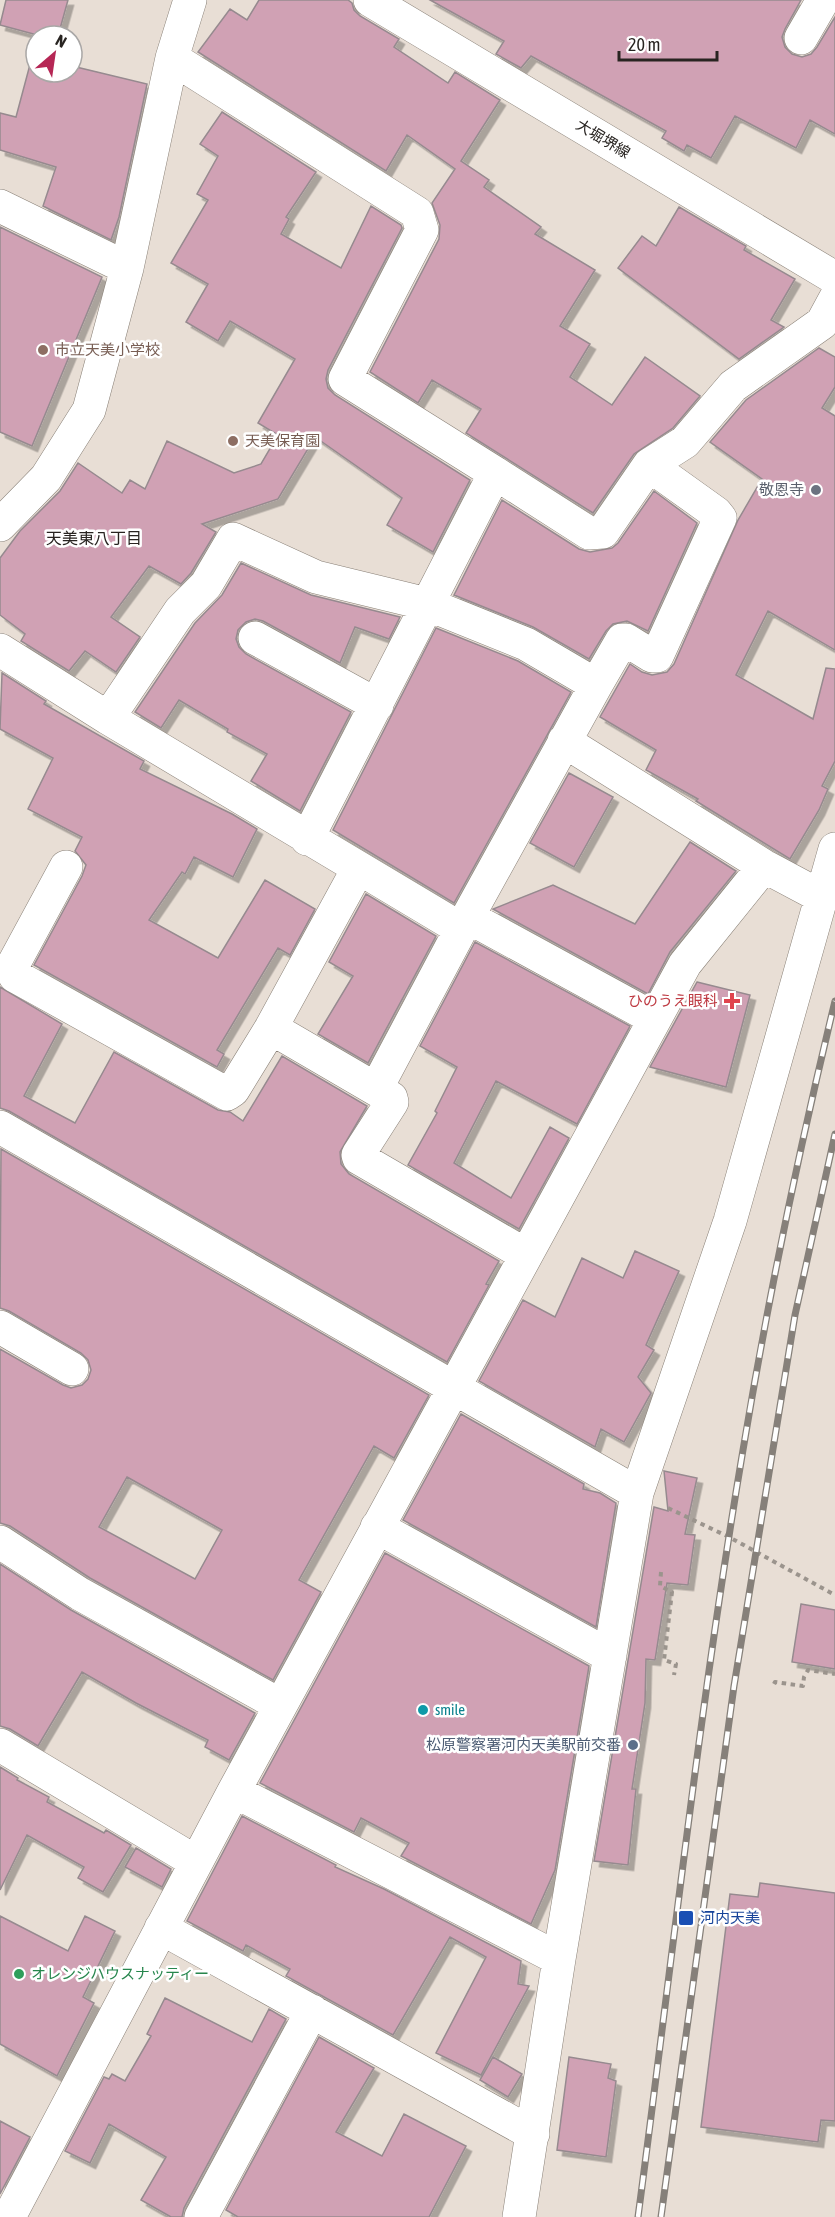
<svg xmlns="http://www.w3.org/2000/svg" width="835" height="2217" font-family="'Asap Condensed','Noto Sans JP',sans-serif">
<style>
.building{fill:#d0a1b4;stroke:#968a8f;stroke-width:1.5;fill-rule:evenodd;filter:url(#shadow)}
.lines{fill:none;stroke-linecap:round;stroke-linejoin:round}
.minor-casing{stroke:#898077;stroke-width:34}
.major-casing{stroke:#898077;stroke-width:34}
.path{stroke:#9b948d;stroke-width:4;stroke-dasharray:4.5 4.5;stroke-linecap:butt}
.minor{stroke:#fff;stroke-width:33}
.major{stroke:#fff;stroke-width:33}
.rail-casing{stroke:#86807a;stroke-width:7}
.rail{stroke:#fff;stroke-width:4.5;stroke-dasharray:14;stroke-linecap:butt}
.education-dot{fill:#8d6e63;stroke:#fff;stroke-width:2}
.worship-dot{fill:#6b7280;stroke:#fff;stroke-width:2}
.health-dot{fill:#e0444e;stroke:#fff;stroke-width:2}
.culture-dot{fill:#0f9aa8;stroke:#fff;stroke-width:2}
.service-dot{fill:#5c6f8a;stroke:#fff;stroke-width:2}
.transit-dot{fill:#1a4fb4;stroke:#fff;stroke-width:2}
.leisure-dot{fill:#2e9e5b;stroke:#fff;stroke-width:2}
.labels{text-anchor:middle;stroke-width:5;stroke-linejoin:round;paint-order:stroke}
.street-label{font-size:15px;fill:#282421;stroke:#fff}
.education-label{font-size:15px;fill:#785e54;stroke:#fff;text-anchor:start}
.worship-label{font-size:15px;fill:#5b616d;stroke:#fff;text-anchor:end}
.health-label{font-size:15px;fill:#be3a42;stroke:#fff;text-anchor:end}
.culture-label{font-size:15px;fill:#0d838f;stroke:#fff;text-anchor:start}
.service-label{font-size:15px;fill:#4e5e75;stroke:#fff;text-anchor:end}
.transit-label{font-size:15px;fill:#164399;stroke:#fff;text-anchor:start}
.leisure-label{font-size:15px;fill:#27864d;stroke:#fff;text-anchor:start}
.neighbourhood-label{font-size:16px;fill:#282421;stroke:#fff}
</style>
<defs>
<filter id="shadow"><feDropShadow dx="5.5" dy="5.5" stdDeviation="0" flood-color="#0004"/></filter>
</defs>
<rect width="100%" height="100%" fill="#e8ded5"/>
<!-- building -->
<path class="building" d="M6,0H68L58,36H41L0,25Z
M259,0H348L352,3L354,10L360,16L399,39L394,47L448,83L455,72L500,100L461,161L489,180L484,187L541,227L535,234L595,270L560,326L590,344L570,377L612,405L645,357L700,396L673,428L634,454L593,513L466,433L481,409L432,380L418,403L370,372L439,239L440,225L432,203L455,169L407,135L386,171L198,52L230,9L247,20Z
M430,0H801L785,29L782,37L785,47L792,54L802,57L811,54L817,47L835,17V134L810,120L796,148L735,116L711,158L687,145L684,151L662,138L666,131L531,56L521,68L496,54L504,41Z
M32,57H36V72H72V66L147,84L119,217L111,240L43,206L56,167L0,150V113L16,117Z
M222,112L316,172L286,217L289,219L281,234L341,268L371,206L401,225L402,228L328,370L326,379L328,388L335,395L470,480L433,552L387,525L402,498L315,437L278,499L202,524L216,532L191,573L181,584L149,566L111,617L140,637L116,672L85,651L69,671L21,641L25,634L0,615V558L20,531L60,491L78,463L122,493L130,480L145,489L167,441L234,473L261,464L278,435L258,423L295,359L230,321L218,341L186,322L208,284L171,263L208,200L197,194L218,156L200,144Z
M679,207L746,246L744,250L795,279L771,320L784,327L739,359L618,268L642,236L656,246Z
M0,227L102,277L32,446L0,432Z
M819,348L835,357V387L822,408L835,416V650L768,611L736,675L813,719L826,668L835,669V761L822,786L828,789L819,810L790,859L696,801L698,799L646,770L656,750L600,717L630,664L642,672L652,675L667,672L674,664L738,520L762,479L710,442L746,400Z
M654,491L697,523L648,631L627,621L613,624L606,631L589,659L533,627L454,595L502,500L579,549L590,552L612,548L618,543Z
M241,563L311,595L400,617L389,639L355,627L340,663L263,621L255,619L246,622L238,630L236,639L239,647L246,654L351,712L300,811L251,781L267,754L227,732L228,729L179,700L161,728L135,712L195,623L222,595Z
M436,628L518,661L571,692L454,903L333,830Z
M2,673L46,701L44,704L144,761L140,769L232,814L257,829L233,877L194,857L185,874L182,872L149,920L218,958L265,880L315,909L290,955L278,948L217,1050L224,1054L217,1067L34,965L82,876L86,865L75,851L82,837L28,809L53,758L0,729Z
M569,773L613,797L574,867L530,843Z
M690,842L736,871L670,952L648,994L493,909L553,885L635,924Z
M366,894L436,936L368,1063L318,1034L353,976L329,962Z
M475,942L630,1026L577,1124L496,1081L454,1163L511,1198L550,1127L569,1138L519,1229L408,1165L437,1113L435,1111L457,1067L420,1046Z
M697,982L750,995L726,1087L650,1067Z
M0,987L62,1024L24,1096L75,1123L114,1052L218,1110L230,1112L243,1121L282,1056L367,1106L340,1152L341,1164L349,1174L499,1261L486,1284L489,1285L447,1362L9,1111L0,1108Z
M1,1149L429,1395L394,1458L374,1446L299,1580L321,1592L273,1680L90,1578L10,1526L0,1523V1349L63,1385L71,1388L82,1385L88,1379L91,1370L88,1360L81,1353L9,1311L0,1308ZM127,1477L222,1530L195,1579L99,1527Z
M635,1251L679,1271L646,1345L654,1350L638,1377L651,1393L624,1442L601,1429L595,1447L479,1381L523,1300L555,1317L582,1258L623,1278Z
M461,1414L584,1484L583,1489L600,1493L616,1503L596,1627L403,1520Z
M664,1471L697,1478L685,1534L695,1535L688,1585L667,1583L655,1660L646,1659L645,1703L632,1789H636L628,1865L594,1861L654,1507L668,1511Z
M385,1553L589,1666L555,1870L531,1924L401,1856L409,1843L361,1818L354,1832L260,1783Z
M0,1564L71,1610L255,1713L229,1760L205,1747L208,1740L136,1703L82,1672L38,1746L10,1729L0,1726Z
M801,1604L835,1610V1669L792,1662Z
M0,1767L18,1778L17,1780L49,1797L47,1802L104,1833L106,1830L131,1845L103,1892L78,1878L84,1867L27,1835L0,1890Z
M242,1816L336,1865L335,1867L384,1889L521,1961L518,1984L529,1986L481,2075L436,2053L486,1957L450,1937L393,2035L286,1976L290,1969L246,1945L243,1951L187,1921Z
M136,1848L171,1869L162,1887L125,1867Z
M760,1883L835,1893V2121L821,2120L818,2142L701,2127L730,1894L758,1897Z
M0,1916L68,1951L85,1916L115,1931L83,1997L94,2003L57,2076L0,2044Z
M165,1998L252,2042L269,2009L286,2019L184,2208L182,2217H171L141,2200L166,2157L109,2124L90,2163L65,2151L104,2077L109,2079L112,2074L125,2081L151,2036L147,2034Z
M319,2037L374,2068L336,2132L382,2156L404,2114L466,2146L429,2217H238L226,2210Z
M493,2057L522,2074L508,2097L480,2080Z
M569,2057L611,2064L608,2078L616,2081L606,2157L557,2150Z
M0,2121L30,2137L0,2194Z"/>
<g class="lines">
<!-- minor casing -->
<g class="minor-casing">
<path id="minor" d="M801,38L823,0
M172,58L417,213L422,230L345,379L495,473L307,839
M0,206L127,268
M495,473L589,533L603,532L649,465L685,442L733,386L822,323L835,299
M0,525L46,478L89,410L127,268L172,58L190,0
M255,638L377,705
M0,650L108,718L461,929L596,685L526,644L427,604L316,577L233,539L206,585L180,611L108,718
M596,685L622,640H626L652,656H657L720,518L716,513L649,465
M564,741L764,866L822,897
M66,867L13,965L15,976L227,1094L233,1090L271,1028L358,869
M468,917L655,1019
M271,1028L391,1098L392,1102L358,1155L359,1158L526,1255
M376,1089L461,929
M0,1127L637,1493
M0,1327L72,1369
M377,1527L610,1656
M0,1542L80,1594L280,1705
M0,1745L196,1862
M234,1791L559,1959L637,1493L730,1221L835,849
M161,1928L533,2134
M9,2217L234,1791L685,964L764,866
M201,2217L312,2011
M519,2217L559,1959"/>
</g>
<!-- major casing -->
<g class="major-casing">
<path id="major" d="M370,0L835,278"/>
</g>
<!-- path -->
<path class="path" d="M668,1508L729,1537L835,1595
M661,1572L660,1586L672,1592L664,1660L676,1664L674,1675
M774,1684L775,1682L803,1686L804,1677L808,1670L835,1674"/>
<!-- minor -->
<use href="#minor" class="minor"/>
<!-- major -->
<use href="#major" class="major"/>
<!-- rail casing -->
<g class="rail-casing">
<path id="rail" d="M638,2217C672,1961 700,1704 743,1450C768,1299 799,1150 835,1001
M661,2217L734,1686L795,1315L835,1134"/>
</g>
<!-- rail -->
<use href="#rail" class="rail"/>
</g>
<!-- markers -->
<g class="education-dot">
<circle cx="43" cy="350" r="6"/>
<circle cx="233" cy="441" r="6"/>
</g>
<circle class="worship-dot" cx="816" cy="490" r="6"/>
<path class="health-dot" d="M729 992h6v6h6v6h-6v6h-6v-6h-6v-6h6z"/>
<circle class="culture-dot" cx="423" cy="1710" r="6"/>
<circle class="service-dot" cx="633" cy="1745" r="6"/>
<rect class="transit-dot" x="678" y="1910" width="16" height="16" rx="3"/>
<circle class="leisure-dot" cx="19" cy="1974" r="6"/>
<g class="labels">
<!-- street labels -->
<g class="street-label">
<text transform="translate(603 139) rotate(31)" y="5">大堀堺線</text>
</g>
<!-- education labels -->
<g class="education-label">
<text x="55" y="355">市立天美小学校</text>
<text x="245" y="446">天美保育園</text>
</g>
<!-- worship labels -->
<g class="worship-label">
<text x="804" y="495">敬恩寺</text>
</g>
<!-- health labels -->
<g class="health-label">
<text x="718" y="1006">ひのうえ眼科</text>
</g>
<!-- culture labels -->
<g class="culture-label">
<text x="435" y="1715">smile</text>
</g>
<!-- service labels -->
<g class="service-label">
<text x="621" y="1750">松原警察署河内天美駅前交番</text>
</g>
<!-- transit labels -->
<g class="transit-label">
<text x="700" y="1923">河内天美</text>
</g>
<!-- leisure labels -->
<g class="leisure-label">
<text x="31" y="1979">オレンジハウスナッティー</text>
</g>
<!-- neighbourhood labels -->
<g class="neighbourhood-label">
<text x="94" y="544">天美東八丁目</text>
</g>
</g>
<!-- north arrow -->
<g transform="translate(54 54) rotate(29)"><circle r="28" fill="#ffffff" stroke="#a9a7a6" stroke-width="1.5"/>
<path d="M0-4.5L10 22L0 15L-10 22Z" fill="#b62755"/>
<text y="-9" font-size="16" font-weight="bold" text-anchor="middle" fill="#282421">N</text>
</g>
<!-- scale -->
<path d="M619 51v9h98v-9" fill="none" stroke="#282421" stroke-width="3"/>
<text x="628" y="51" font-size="18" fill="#282421" stroke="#ffffff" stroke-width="4.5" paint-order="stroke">20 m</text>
</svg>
